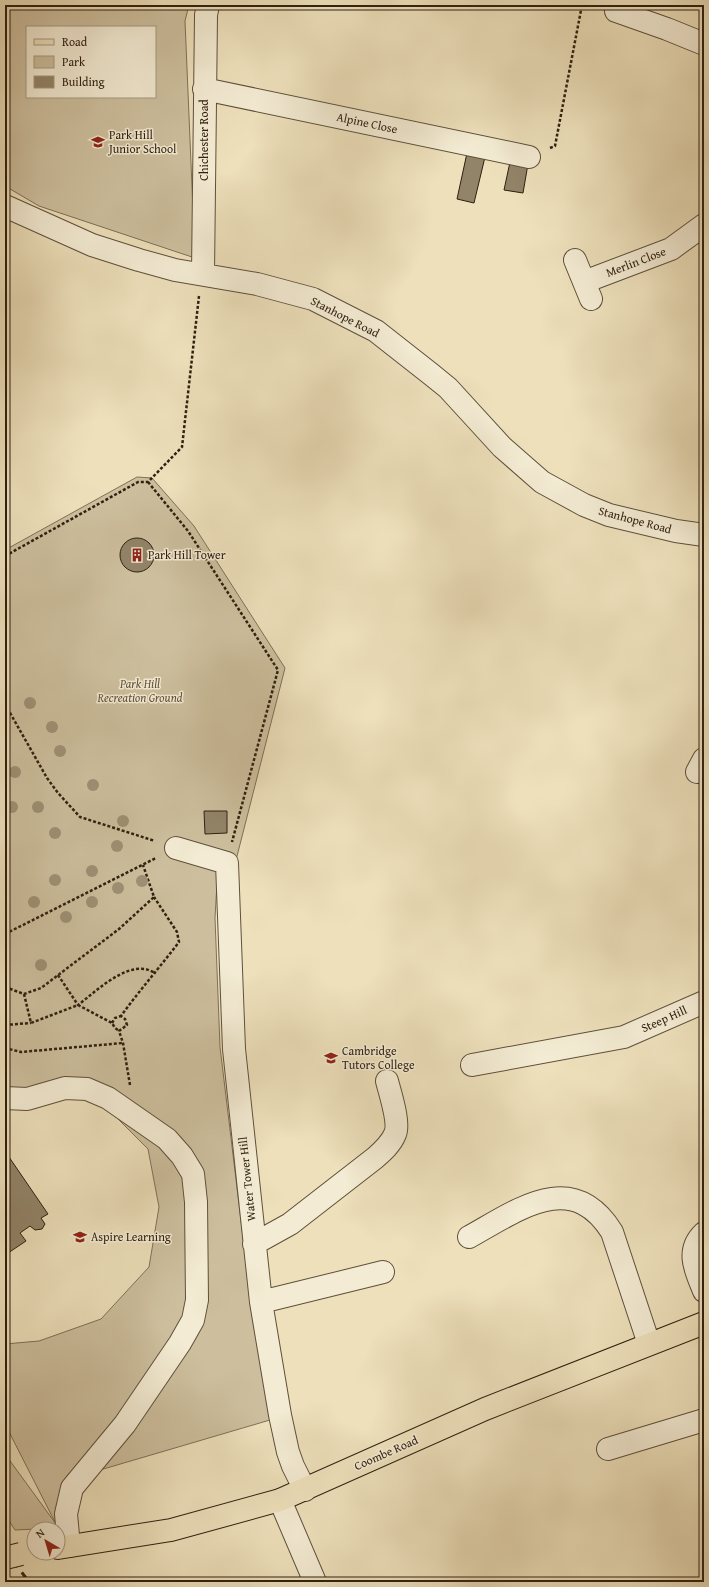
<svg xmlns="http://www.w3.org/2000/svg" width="709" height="1587" font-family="'Gentium Book Plus',serif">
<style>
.green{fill:#cdbf9e;stroke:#7e7057;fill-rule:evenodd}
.building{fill:#928469;stroke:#2f2010}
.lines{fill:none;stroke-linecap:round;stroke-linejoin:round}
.minor-casing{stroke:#5e503b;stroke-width:24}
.major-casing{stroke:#2f2010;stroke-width:24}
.path{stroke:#2f2010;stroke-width:2.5;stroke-dasharray:3 2;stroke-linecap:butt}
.minor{stroke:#f3ebd3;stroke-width:22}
.major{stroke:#ede0bb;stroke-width:22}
.rail{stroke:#2f2010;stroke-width:3;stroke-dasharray:7 7;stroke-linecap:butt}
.major-bridge-casing{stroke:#2f2010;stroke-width:24;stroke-linecap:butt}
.major-bridge{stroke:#ede0bb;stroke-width:22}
.tree{fill:#9e9175}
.labels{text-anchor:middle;stroke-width:3;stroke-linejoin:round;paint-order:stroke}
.street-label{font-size:12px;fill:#2f2010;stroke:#f3ebd3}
.poi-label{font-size:12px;fill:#2f2010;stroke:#f3ebd3;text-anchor:start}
.park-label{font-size:12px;font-style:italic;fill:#5e503b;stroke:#f3ebd3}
</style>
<rect width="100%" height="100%" fill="#ede0bb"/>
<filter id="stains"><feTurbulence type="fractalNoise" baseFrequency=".005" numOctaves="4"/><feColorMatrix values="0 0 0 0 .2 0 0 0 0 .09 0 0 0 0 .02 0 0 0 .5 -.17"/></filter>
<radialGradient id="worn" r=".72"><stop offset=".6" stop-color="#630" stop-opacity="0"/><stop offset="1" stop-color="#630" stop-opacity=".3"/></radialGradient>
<!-- green -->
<path class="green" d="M5,5H189L185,21L195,258L39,206L5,186ZM27,27H155V97H27Z
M137,477L152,478L194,526L285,668L235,864L218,865L215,918L220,1047L252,1312L270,1420L100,1470C84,1489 75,1499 78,1524L58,1528L15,1530L5,1515V1454L56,1524L5,1424V1344L39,1341L101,1319L149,1267L159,1207L148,1149L103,1104L86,1095L5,1105V550Z"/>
<!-- building -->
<path class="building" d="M467,153L485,157L474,203L457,199Z
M510,162L528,164L523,193L504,190Z
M120 555a17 17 0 1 1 34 0a17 17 0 1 1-34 0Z
M204,811H227V833L205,834Z
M9,1157L48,1214L41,1218L45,1224L42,1229L35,1230L30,1226L20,1233L26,1241L5,1255V1160Z"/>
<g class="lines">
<!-- minor casing -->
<g class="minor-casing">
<path id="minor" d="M616,11L667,29L704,44
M204,89L529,157
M5,206L92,245L139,260L175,270L257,284L313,299L376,331L432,375L448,388L502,447L542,482L584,505L609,515L676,531L704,535
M575,260L591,299
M203,274L206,15L208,5
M584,282L671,249L704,225
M697,772L704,759
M176,848L227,863L234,1049L261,1302L280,1415L288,1452L293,1466L305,1490
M472,1065L624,1037L704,1002
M5,1098L27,1099L65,1088L87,1089L108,1098L167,1139L182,1156L193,1174L196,1202L197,1300L193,1320L180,1343L125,1424L72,1488L66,1514L69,1546
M704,1233C685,1251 696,1271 704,1291
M469,1237C518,1210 572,1168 612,1232L649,1344
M254,1244L290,1224L375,1158C383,1151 391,1144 395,1134C400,1123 390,1093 387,1081
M261,1302L383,1272
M608,1449L704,1420
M280,1500L315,1582"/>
</g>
<!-- major casing -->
<g class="major-casing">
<path id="major" d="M58,1548L171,1530L280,1500L485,1409L704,1323"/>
</g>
<!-- path -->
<path class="path" d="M585,5L595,7
M550,148L555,146L582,5
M148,482L188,531L278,670L232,842
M5,556L138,482H148L182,447L199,296
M5,704L47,778L58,793L80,817L155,841
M5,934L156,858
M58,975L78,1005C95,992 122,966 144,969C148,969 152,972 156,973
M5,987L24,994L41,988L119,929L154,897L143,865
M24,994L31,1023L78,1005L112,1023L115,1028L119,1031
M112,1023L115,1018L121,1016
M5,1025L31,1023
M5,1047L9,1049L21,1052L123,1043
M130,1085L123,1043L119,1031L127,1025L125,1019L121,1016C139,991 160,967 179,942L177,932L154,897"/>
<!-- minor -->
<use href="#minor" class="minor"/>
<!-- major -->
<use href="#major" class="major"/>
<!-- rail -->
<path class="rail" d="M5,1550L29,1582"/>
<!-- major-bridge casing -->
<g class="major-bridge-casing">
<path id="major-bridge" d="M5,1558L21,1554"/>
</g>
<!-- major-bridge -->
<use href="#major-bridge" class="major-bridge"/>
</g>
<!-- trees -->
<g class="tree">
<circle cx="30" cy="703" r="6"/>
<circle cx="52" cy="727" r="6"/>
<circle cx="60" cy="751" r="6"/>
<circle cx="15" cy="772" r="6"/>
<circle cx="93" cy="785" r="6"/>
<circle cx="12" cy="807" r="6"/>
<circle cx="38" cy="807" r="6"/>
<circle cx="123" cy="821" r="6"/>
<circle cx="55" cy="833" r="6"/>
<circle cx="117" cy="846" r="6"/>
<circle cx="92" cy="871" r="6"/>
<circle cx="55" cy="880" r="6"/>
<circle cx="142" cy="881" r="6"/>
<circle cx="118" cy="888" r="6"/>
<circle cx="34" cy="902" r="6"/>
<circle cx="92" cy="902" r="6"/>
<circle cx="66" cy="917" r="6"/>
<circle cx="41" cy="965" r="6"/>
</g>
<!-- icons -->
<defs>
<g id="school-bare" transform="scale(1.08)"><path d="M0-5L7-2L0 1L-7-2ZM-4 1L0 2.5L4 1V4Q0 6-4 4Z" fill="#8f2418" stroke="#f3ebd3" stroke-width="2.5" paint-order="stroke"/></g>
<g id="building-bare" transform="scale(1.08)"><path d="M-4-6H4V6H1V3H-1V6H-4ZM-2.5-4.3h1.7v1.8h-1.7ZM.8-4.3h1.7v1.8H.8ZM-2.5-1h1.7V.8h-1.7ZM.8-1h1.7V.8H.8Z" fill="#8f2418" stroke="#f3ebd3" stroke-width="2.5" paint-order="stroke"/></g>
<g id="university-bare" transform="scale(1.08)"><path d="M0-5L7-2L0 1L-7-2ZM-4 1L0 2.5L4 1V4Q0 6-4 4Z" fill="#8f2418" stroke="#f3ebd3" stroke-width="2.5" paint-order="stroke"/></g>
</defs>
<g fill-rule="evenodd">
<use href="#school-bare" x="98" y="142"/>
<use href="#building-bare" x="137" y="555"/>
<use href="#university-bare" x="331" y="1058"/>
<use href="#school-bare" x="80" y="1237"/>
</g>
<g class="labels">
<!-- street labels -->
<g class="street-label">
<text transform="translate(367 123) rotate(12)" y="4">Alpine Close</text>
<text transform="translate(204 140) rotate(-90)" y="4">Chichester Road</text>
<text transform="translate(636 262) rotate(-21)" y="4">Merlin Close</text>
<text transform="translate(345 317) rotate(27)" y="4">Stanhope Road</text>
<text transform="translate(635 520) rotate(15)" y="4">Stanhope Road</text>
<text transform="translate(664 1019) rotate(-24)" y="4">Steep Hill</text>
<text transform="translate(247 1179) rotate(-96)" y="4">Water Tower Hill</text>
<text transform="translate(386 1453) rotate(-24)" y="4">Coombe Road</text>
</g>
<!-- poi labels -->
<g class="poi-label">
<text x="109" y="139">Park Hill<tspan x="109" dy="14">Junior School</tspan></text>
<text x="148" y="559">Park Hill Tower</text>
<text x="342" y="1055">Cambridge<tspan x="342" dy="14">Tutors College</tspan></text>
<text x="91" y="1241">Aspire Learning</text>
</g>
<!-- park labels -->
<g class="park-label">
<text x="140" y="688">Park Hill<tspan x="140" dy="14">Recreation Ground</tspan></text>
</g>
</g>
<!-- margin -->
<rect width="709" height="1587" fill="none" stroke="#ede0bb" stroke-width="20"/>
<rect x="6" y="6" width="697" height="1575" fill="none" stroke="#2f2010" stroke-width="2"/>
<rect x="10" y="10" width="689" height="1567" fill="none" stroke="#2f2010"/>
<!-- legend -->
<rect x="26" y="26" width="130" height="72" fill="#f3ebd3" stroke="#a59a85"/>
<rect x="34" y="39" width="20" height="6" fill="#ede0bb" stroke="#a59a85"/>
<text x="62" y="46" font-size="12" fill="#2f2010">Road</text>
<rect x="34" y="56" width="20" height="12" fill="#cdbf9e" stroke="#a59a85"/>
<text x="62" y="66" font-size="12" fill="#2f2010">Park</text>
<rect x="34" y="76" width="20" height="12" fill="#928469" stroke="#a59a85"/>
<text x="62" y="86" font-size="12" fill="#2f2010">Building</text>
<!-- north arrow -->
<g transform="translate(46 1541) rotate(322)"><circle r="19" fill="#f3ebd3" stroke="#a59a85"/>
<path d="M0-3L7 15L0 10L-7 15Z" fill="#8f2418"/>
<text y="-6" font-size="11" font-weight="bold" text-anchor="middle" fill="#2f2010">N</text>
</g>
<rect width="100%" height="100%" filter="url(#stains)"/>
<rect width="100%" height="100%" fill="url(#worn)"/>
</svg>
